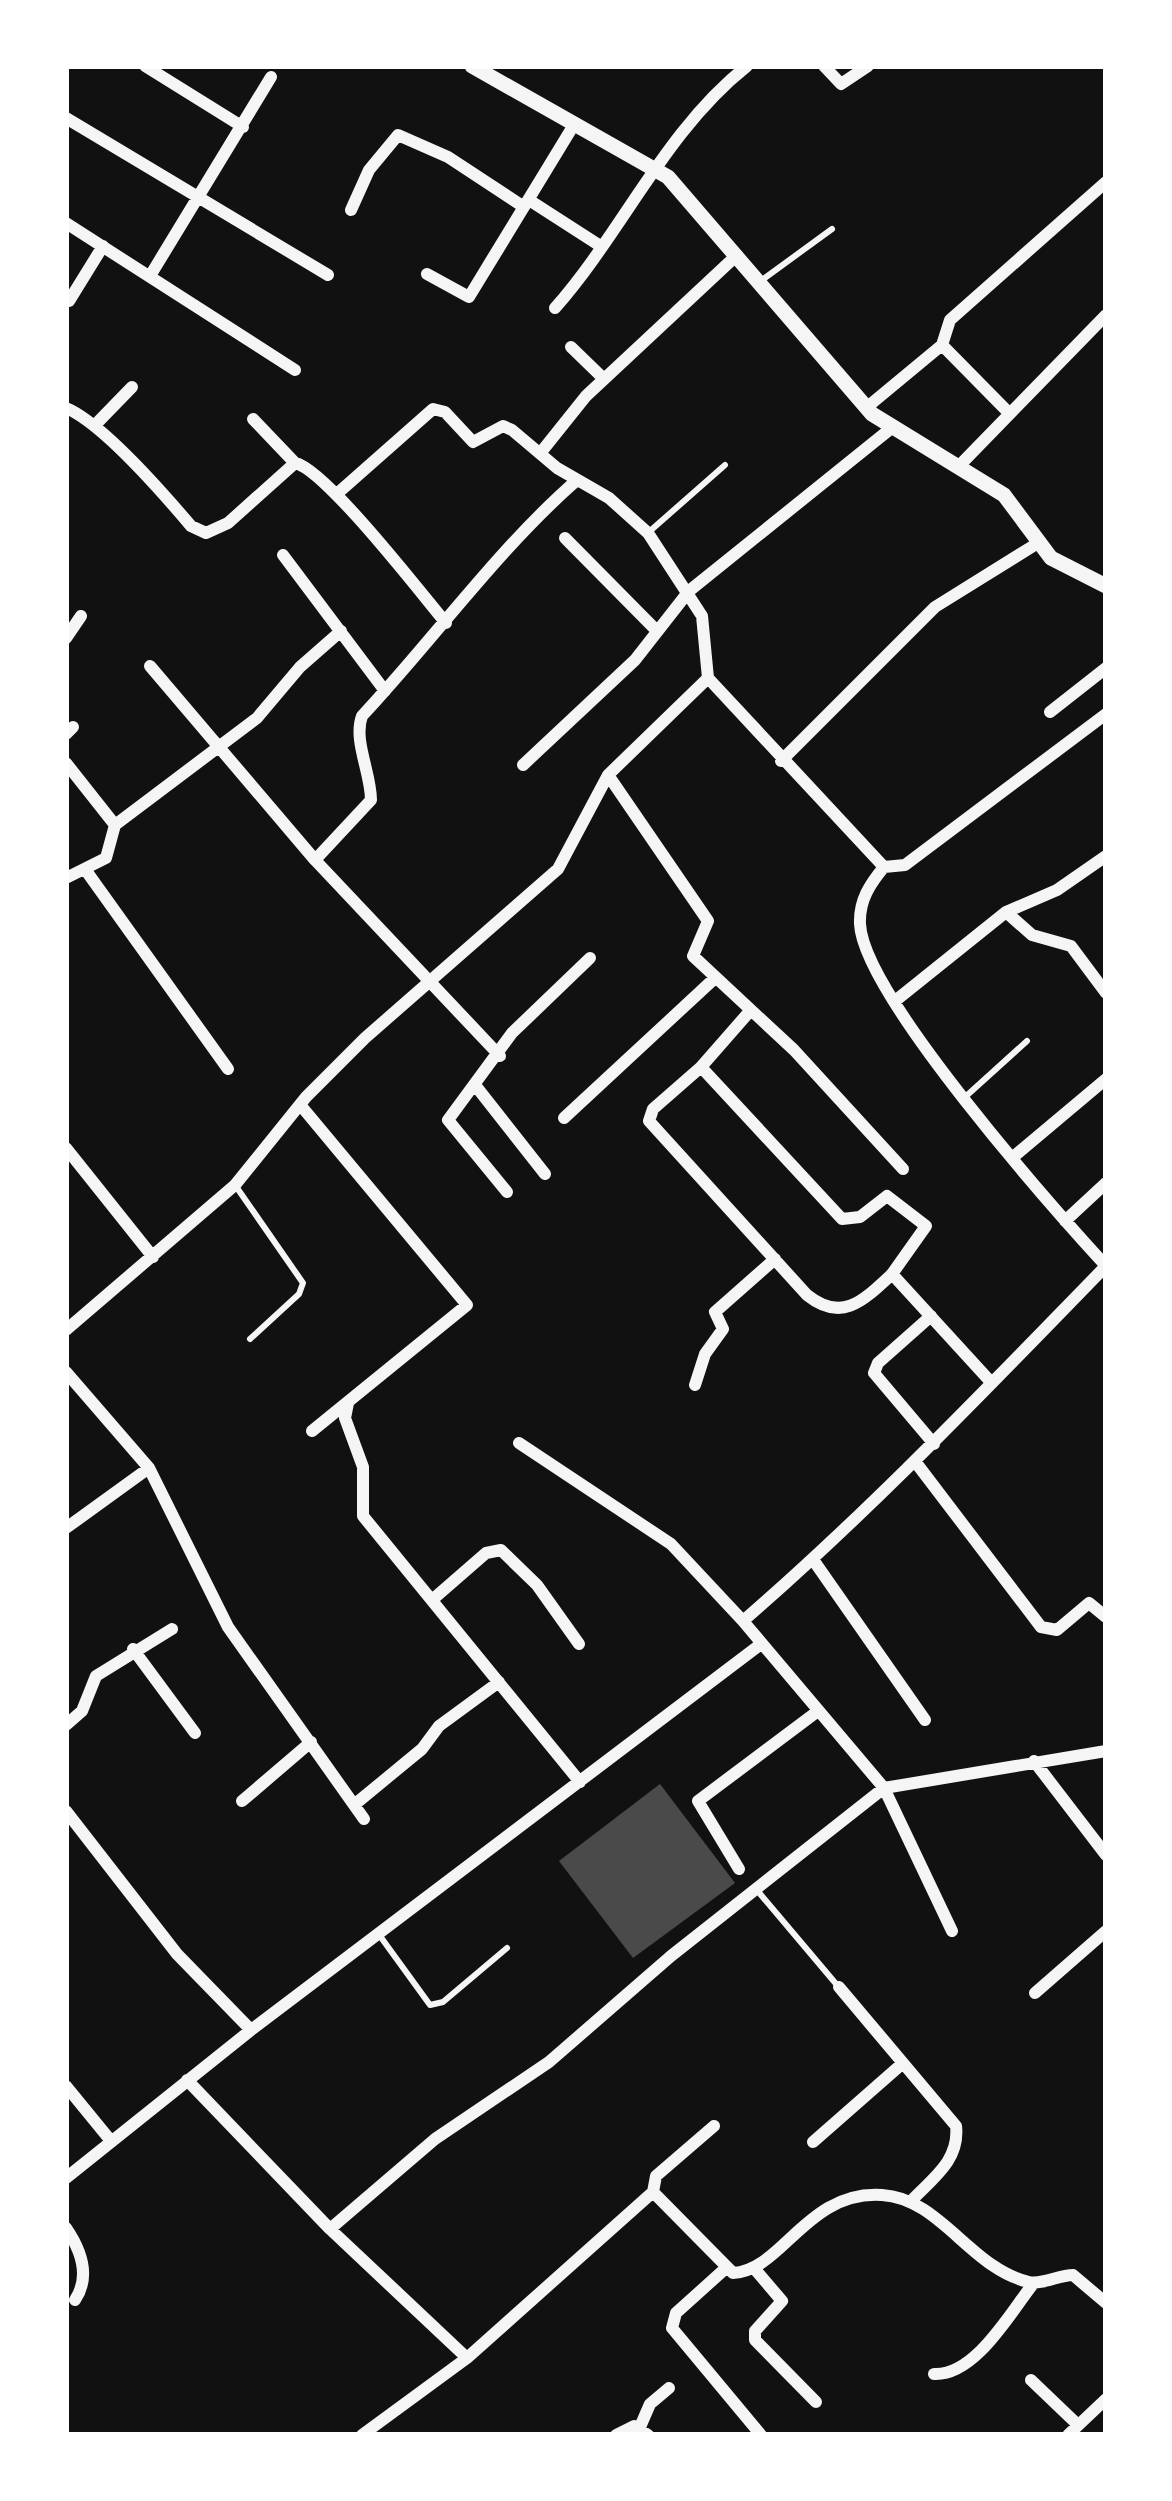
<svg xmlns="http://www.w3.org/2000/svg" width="1172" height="2501" font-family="Rubik,sans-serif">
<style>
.building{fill:#4a4a4a}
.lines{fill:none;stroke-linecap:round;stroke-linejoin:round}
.service{stroke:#f5f5f5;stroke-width:6}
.minor{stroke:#f5f5f5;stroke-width:12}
.tertiary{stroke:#f5f5f5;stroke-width:15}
</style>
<rect width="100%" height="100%" fill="#111"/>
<!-- building -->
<path class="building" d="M660,1784L735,1883L633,1958L559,1861Z"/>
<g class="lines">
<!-- service -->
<path class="service" d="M762,280L832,229
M650,531L725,465
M964,1098L1027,1041
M235,1185L303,1283L299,1294L250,1339
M756,1889L837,1985
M380,1936L430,2005L443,2002L507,1948"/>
<!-- minor -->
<path class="minor" d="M145,66L243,127
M824,66L841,84L868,66
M66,118L328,275
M529,200L602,247
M351,210L369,170L398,135L448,157L524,207
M66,223L295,370
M427,274L469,297L575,123
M150,276L271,77
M69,301L103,246
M555,308C623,231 665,131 747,66
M942,345L1009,413
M571,347L604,379
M66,408C102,423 163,493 191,526L206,533L228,523L295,463C325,469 420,592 446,623
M866,408L942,345L950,320L1106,182
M253,419L295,463
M97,423L132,387
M542,451L586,396L737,255
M959,466L1106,315
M339,492L433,409L445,412L473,442L503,426L512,430L557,468L609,498L648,533L702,616L708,678
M565,538L657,631
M283,555L385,691
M66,638L81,616
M150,666L315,860L500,1056
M708,678L884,867
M1050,712L1106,668
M1106,714L905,865L884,867C870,884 859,900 860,924C863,994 1053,1208 1106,1266
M66,734L73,727
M781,761L935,607L1038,543
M66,763L115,825L106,858L66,878
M523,765L635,660L689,591L894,426
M608,775L708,921L693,956L794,1050L903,1169
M115,825L257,718L300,667L341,631
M315,860L371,800C371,773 353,740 362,716C434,639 498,549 577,480
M87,872L228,1069
M1006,912L1032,935L1071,946L1106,993
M895,1001L1006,912L1057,890L1106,856
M750,1011L701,1067L842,1219L860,1217L887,1196L926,1226L892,1274
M701,1067L653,1109L649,1121L807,1295C842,1323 863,1301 892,1274L989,1380
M475,1085L545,1174
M302,1107L467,1305L312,1431
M564,1118L715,978
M66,1148L153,1257
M1012,1158L1106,1079
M507,1192L448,1120L512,1033L590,958
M1065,1221L1106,1183
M931,1316L878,1363L874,1373L934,1444
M66,1330L235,1185L306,1097L365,1038L558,869L608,775L708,678
M66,1372L149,1468L228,1627L364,1819
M695,1385L705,1354L723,1329L715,1312L775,1259
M348,1403L345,1418L363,1467V1516L580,1782
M519,1443L671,1544L743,1621L884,1788L952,1931
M917,1464L1041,1627L1057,1630L1089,1603L1106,1617
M66,1528L149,1468
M814,1561L925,1720
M432,1600L486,1553L501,1550L537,1585L579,1644
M743,1621C871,1510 987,1388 1106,1266
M133,1649L195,1733
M66,1725L82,1711L96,1676L172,1629
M1034,1761L1106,1855
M242,1801L311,1742
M354,1805L422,1749L439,1726L499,1682
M66,1811L177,1954L251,2030
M739,1869L698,1801L818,1711
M839,1987L956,2126C960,2160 933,2178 911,2201
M1035,1993L1106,1931
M187,2080L330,2229L467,2358
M66,2086L111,2141
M813,2142L903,2063
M66,2178L251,2030L761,1644
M653,2192L733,2273C782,2271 807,2190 882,2195C940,2198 971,2269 1029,2282C1042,2285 1059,2275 1073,2275L1106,2303
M66,2228C81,2250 91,2276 75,2300
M330,2229L435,2139L549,2062L671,1956L884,1788L1106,1751
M726,2268L676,2313L672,2328L761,2435
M754,2268L782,2301L755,2331V2340L816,2402
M934,2374C975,2376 1010,2313 1033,2284
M1031,2380L1078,2425
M640,2427L650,2404L669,2388
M362,2435L467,2358L653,2192L656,2176L714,2126
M616,2435L634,2426L648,2435
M1068,2435L1106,2399"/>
<!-- tertiary -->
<path class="tertiary" d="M472,66L668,177L872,414L1004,495L1051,558L1106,586"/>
</g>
<!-- border -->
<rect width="1172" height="2501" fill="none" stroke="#ffffff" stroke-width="138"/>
</svg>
